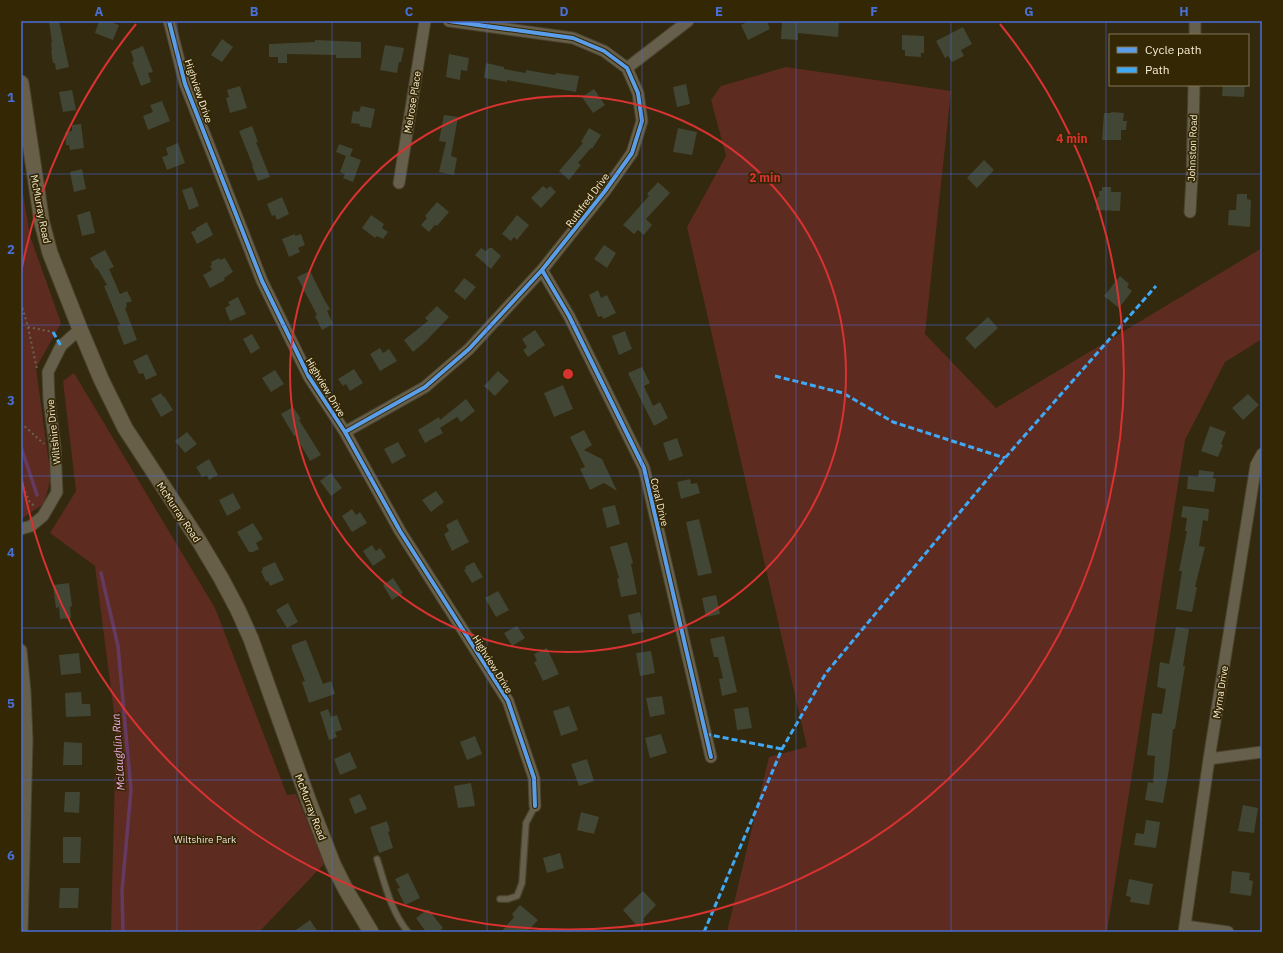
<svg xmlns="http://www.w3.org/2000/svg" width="1283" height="953" font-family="'IBM Plex Sans',sans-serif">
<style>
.green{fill:#5e2b21}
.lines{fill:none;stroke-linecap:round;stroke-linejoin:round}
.stream{stroke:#653a60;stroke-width:3.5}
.building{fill:#424634}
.service-casing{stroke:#4b432d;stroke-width:8}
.minor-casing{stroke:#4b432d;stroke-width:13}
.secondary-casing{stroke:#4b432d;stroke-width:17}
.path{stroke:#6a6452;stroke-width:2;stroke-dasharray:2 3;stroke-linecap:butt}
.service{stroke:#665f4b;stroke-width:5.5}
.minor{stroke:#665f4b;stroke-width:11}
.secondary{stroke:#685f49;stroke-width:15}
.quiet{stroke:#3fa9f5;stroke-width:3;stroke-dasharray:6 3;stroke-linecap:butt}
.cycleway-casing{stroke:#342704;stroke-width:6}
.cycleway{stroke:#5a9eea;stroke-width:4}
.grid{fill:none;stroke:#486ed7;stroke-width:1;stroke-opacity:0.55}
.ring{fill:none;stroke:#d83231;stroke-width:2}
.labels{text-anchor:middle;stroke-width:3.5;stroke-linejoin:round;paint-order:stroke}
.street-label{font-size:10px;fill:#f5ecd4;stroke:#342704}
.park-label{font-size:10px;fill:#f1dcd9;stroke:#342704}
.water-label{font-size:11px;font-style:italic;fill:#f7aff3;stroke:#342704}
.centre{fill:#d83231;stroke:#342704;stroke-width:2}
.ring-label{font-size:12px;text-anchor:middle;font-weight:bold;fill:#d83231;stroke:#342704;stroke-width:3.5;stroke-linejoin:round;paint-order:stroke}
.neatline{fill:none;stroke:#486ed7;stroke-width:1.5}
.grid-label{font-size:13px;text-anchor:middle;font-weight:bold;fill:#486ed7}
</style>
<rect width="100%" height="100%" fill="#32290f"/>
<!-- green -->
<path class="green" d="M786,67L951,91L925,334L996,408L1262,248V339L1225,362L1185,440L1107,932H727L769,757L807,747L687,227L726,156L711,100L721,86Z
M21,181L30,236L61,323L36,368L51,478L44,504L21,519Z
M74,373L215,608L287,795L296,794L324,864L259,932H111L116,728L95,566L50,533L76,491L63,381Z"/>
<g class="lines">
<!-- stream -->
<path class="stream" d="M21,447L37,495
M101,573L118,646L131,790L122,891L123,932"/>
</g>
<!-- building -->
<path class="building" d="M49,21H59L69,67L56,70L55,63H53L51,51H52L51,43H52Z
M99,21H108L119,25L113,40L95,33Z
M749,21H767L770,29L748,40L741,25Z
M782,21H839L838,37L798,33V40L781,39Z
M963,27L972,44L961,50L964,56L952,62L948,56L945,58L936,41Z
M902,35L924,36V53H921V57L905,56V50H902Z
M222,39L233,47L222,62L211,55Z
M315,40L361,42V58H336V55L287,54V63H278V57H269V44L315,42Z
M385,45L404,48L401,62H399L397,73L380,70Z
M143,46L153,72L148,73L151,82L141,86L132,62L134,61L131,51Z
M449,54L469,58L467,71L461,70L460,80L446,77Z
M486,63L504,67V69L526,73V70L555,75L556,73L579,76L576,92L507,80V82L484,78Z
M686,84L690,104L677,107L673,87Z
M1223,85H1245L1244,97L1222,96Z
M240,86L247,108L230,113L226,98L229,97L227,90Z
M594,89L605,105L593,113L582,97Z
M72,90L76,110L63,112L59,92Z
M162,101L170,121L148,130L143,116L153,112L150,105Z
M361,106L375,109L371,128L359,126L360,124L351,123L353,111L359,112Z
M1111,112L1124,113L1123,121H1127L1126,130H1121V140H1102L1104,113H1111Z
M444,115L458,117L451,156L457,158L454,175L439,172L446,142L439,141Z
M81,124L84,148L70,150L69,145H66L65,132L72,131V125Z
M252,126L258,142H256L270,177L258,181L252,166H253L239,131Z
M589,128L601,135L592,149L591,148L578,163L581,165L569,180L559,171L583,143L581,142Z
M678,128L697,132L692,155L673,152Z
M178,143L185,163L167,170L162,157L168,155L166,148Z
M339,144L353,149L350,156L361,160L353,182L343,178L345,174L340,172L346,156L336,152Z
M984,160L994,170L977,188L967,178Z
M82,169L86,189L74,192L70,172Z
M658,182L670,193L646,219L652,225L644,235L638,230L634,234L623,225L649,196L647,194Z
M543,186L547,189L550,186L556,192L541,208L531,198Z
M192,187L199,206L189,210L182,190Z
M1102,187H1111V192H1121L1120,211L1096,210L1097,197H1099V191H1102Z
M1237,194H1247V199L1251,200L1250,227L1228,225L1229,210H1236Z
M282,197L289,214L277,220L275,215L272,216L267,204Z
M437,202L449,212L437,226L435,225L429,232L421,225L427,218L425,216Z
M90,211L95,233L82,236L77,215Z
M371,215L384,224L382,228L388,232L383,239L377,236L375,238L362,228Z
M517,215L529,225L517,240L514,237L511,241L502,234Z
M207,222L213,235L197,244L191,232L196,230V228Z
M295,234V236L301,234L305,245L298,248L300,252L289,257L282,239Z
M604,245L616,253L607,268L594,259Z
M481,248L486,251L489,248H492L501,256L491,269L475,255Z
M105,250L114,267L109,269L120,294L127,291L132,301L126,303L127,307L125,308L137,340L124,345L117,326L120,325L104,286L107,285L97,268L96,269L90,258Z
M219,258L220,260L225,258L233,272L224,278L225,280L210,288L203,275L212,270L210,266L212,265L211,262Z
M310,271L325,301L330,309L327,311L333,324L322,330L315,316L317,315L297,277Z
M1120,276L1129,284L1127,287L1132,291L1119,308L1104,296Z
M464,278L476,287L465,300L454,291Z
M598,290L601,298L607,295L616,313L603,319L602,316L598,317L589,295Z
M238,297L246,314L230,321L225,308L230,305L228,302Z
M437,306L449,317L426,341L413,352L404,340L428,321L425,318Z
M988,317L998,328L975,349L965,338Z
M535,330L545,345L528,357L523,350L527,347L522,339Z
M625,331L632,349L619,355L612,336Z
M252,334L260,348L251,354L243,339Z
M380,348L383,353L389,349L397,361L380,371L370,354Z
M147,354L157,375L146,380L143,373L139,374L133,361Z
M642,367L650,383L644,386L653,406L660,402L668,418L654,426L639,396L628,373Z
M354,369L363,383L350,391L346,384L343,386L338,379Z
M275,370L284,384L271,392L262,378Z
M498,371L509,381L495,396L484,386Z
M563,385L573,409L554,417L544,393Z
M161,393L163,397L164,396L173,410L161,417L151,399Z
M1248,394L1259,405L1243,420L1232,408Z
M466,399L475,411L461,422L457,417L440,428L443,433L425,443L418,430L439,417L440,420Z
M293,407L301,419L299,420L321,455L310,461L295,435L294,436L281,414Z
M1210,426L1226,432L1221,444L1223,445L1218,457L1201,451Z
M584,430L592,445L584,450L602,459L617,491L604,483L590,490L580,469L585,467L570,437Z
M187,432L197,444L185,453L175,441Z
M677,438L683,456L669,461L663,443Z
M398,442L406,456L392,464L384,449Z
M209,459L218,475L209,480L207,475L202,477L196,467Z
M1199,470L1214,472L1213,478L1216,479L1214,492L1187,489L1188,476L1198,477Z
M331,473L342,488L331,496L320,481Z
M690,479L691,484L697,483L700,493L681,499L677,482Z
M436,491L444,502L431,512L422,500Z
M233,493L241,508L227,516L219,500Z
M615,505L620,524L607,528L602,508Z
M1183,506L1209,509L1208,521L1203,520L1199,546L1205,547L1195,587H1197L1192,612L1176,609L1182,571H1179L1187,531H1185L1187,518L1181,517Z
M352,509L356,515L360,512L367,523L352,532L342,516Z
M457,519L469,542L452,551L444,534L449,531L446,525Z
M699,519L712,573L698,576L686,522Z
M253,523L263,539L256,543L259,549L253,552H249L237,532Z
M627,542L633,563L631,564L637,594L621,597L617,579L619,578L610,547Z
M372,545L376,551L380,548L386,557L373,566L363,551Z
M275,562L284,580L270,586L268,581L266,582L261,571L263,570L262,568Z
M474,562L483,577L472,583L464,570L466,569L465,567Z
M393,578L403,593L392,600L383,585Z
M69,583L72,606L70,607L71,618L60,619L59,607L56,608L53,585Z
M498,591L509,610L496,617L485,598Z
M716,595L720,614L706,617L702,598Z
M288,603L298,622L287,628L276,610Z
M640,612L644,632L632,634L628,615Z
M517,626L525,638L512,646L504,633Z
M1176,627L1189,629L1183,666H1185L1181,691L1175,729H1173L1169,769L1163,803L1145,800L1148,782L1153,783L1155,756L1147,755L1152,713L1162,714L1166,689L1157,687L1160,662L1169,664Z
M724,636L737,692L722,696L719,679L723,678L718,657H714L710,639Z
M306,640L323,684L331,681L335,694L309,703L302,682L305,681L292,649V645Z
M547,648L559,674L543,681L534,662L537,661L534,654Z
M651,651L655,673L640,676L636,653Z
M79,653L81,673L61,675L59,655Z
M81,692L82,704H90L91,716L66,717L65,693Z
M662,696L665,714L650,717L646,698Z
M569,706L578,730L561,736L553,711Z
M748,707L752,728L737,730L734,709Z
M328,709L331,717L337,715L342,730L335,732L337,737L329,740L320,712Z
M661,734L667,753L650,758L645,738Z
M475,736L482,754L467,760L460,742Z
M64,742L82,743V765H63Z
M350,752L357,768L340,775L334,759Z
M587,759L594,781L579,786L571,764Z
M471,783L475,806L458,808L454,786Z
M65,792H80L79,813L64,812Z
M360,794L367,809L355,814L349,799Z
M1243,805L1258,808L1254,833L1238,831Z
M581,812L599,817L594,834L577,830Z
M1146,820L1160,822L1156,848L1134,845L1136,833L1144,834Z
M387,821L390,831L388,832L393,848L379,853L370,827Z
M63,837H81L80,863H63Z
M560,853L564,868L547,873L543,858Z
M1232,871L1250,873L1249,880L1253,881L1251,896L1230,893Z
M408,873L420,898L405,905L397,889L400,888L395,879Z
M1129,879L1153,884L1149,905L1130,902L1131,897L1126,896Z
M60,888H79L78,908H59Z
M643,891L656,905L643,919L645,920L638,927L623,910Z
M520,905L538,920L527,932H501L514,917L512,914Z
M428,909L443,928L438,932H426L416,918Z
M310,920L318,932H293Z"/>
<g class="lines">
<!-- service casing -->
<g class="service-casing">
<path id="service" d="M377,859C385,884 391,912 408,932
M500,899H508L517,896L522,883L526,823L535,806"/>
</g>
<!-- minor casing -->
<g class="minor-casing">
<path id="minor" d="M169,21L185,84L262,281L309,377L345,432L400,531L508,701L534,778L535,806
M1195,35V21
M627,68L688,21
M399,183L425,21
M1190,212L1192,177L1194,85
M542,270L569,316L644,468L711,757
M345,432L425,387L469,349L542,270L605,191L632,153L642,121L638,93L627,68L604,51L573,38L449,21
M21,529L31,526L43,516L57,492L55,447L49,400L48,372L61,346L80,329
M21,650L25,691L27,740L22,932
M1209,759L1262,752
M1185,926L1228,932
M1184,932L1209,759L1256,465L1262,454"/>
</g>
<!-- secondary casing -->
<g class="secondary-casing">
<path id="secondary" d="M21,83L42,223L50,253L80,329L101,379L125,428L199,541L221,578L238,610L251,639L309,802L333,864L346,890L371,932"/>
</g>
<!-- path -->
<path class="path" d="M21,303L28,327L37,369
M28,327L53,332
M21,423L44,444
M21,482L30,503L35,506"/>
<!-- service -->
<use href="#service" class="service"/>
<!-- minor -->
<use href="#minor" class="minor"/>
<!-- secondary -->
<use href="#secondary" class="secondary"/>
<!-- quiet -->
<path class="quiet" d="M53,332L61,346
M775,376L843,393L893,422L1005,458
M705,734L782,749
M704,932L782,749L826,673L1005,458L1156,286"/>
<!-- cycleway casing -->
<g class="cycleway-casing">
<path id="cycleway" d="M169,21L185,84L262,281L309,377L345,432L400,531L508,701L534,778L535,806
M542,270L569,316L644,468L711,757
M345,432L425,387L469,349L542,270L605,191L632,153L642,121L638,93L627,68L604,51L573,38L449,21"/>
</g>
<!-- cycleway -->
<use href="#cycleway" class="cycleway"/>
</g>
<!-- grid -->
<path class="grid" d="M177,21V932M332,21V932M487,21V932M642,21V932M796,21V932M951,21V932M1106,21V932M21,174H1262M21,325H1262M21,476H1262M21,628H1262M21,780H1262"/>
<!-- distance rings -->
<g class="ring">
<circle cx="568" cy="374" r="278"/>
<path d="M21 273A556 556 0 0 1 136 24M1000 24A556 556 0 1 1 21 475"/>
</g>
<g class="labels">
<!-- street labels -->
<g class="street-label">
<text transform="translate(199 91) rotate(71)" y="4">Highview Drive</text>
<text transform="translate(412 102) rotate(-81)" y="4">Melrose Place</text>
<text transform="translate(1192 148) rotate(-88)" y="4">Johnston Road</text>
<text transform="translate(587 200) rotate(-53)" y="4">Ruthfred Drive</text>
<text transform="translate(41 209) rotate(79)" y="4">McMurray Road</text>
<text transform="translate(326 387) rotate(59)" y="4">Highview Drive</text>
<text transform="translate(53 432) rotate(-96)" y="4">Wiltshire Drive</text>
<text transform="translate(660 502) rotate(77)" y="4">Coral Drive</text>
<text transform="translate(179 512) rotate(56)" y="4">McMurray Road</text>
<text transform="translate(493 664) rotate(58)" y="4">Highview Drive</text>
<text transform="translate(1220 692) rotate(-81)" y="4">Myrna Drive</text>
<text transform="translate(311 807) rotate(69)" y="4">McMurray Road</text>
</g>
<!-- park labels -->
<g class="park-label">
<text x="205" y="843">Wiltshire Park</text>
</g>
<!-- water labels -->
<g class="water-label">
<text transform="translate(118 752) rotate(-94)" y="4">McLaughlin Run</text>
</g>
</g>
<circle cx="568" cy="374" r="6" class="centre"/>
<g class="ring-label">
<text x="1072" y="143">4 min</text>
<text x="765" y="182">2 min</text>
</g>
<!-- border -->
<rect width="1283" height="953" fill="none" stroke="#342704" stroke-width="44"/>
<!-- legend -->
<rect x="1109" y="34" width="140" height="52" fill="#342704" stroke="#817657"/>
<rect x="1117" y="47" width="20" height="6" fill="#5a9eea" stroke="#817657"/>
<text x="1145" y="54" font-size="12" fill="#f5ecd4">Cycle path</text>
<rect x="1117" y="67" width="20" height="6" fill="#3fa9f5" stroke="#817657"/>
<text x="1145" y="74" font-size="12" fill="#f5ecd4">Path</text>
<rect x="22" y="22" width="1239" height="909" class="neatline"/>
<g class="grid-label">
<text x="99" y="16">A</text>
<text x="254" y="16">B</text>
<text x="409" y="16">C</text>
<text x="564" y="16">D</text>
<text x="719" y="16">E</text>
<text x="874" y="16">F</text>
<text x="1029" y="16">G</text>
<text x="1184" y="16">H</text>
<text x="11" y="102">1</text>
<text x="11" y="254">2</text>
<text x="11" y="405">3</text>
<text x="11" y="557">4</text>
<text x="11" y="708">5</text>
<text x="11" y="860">6</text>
</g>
</svg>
